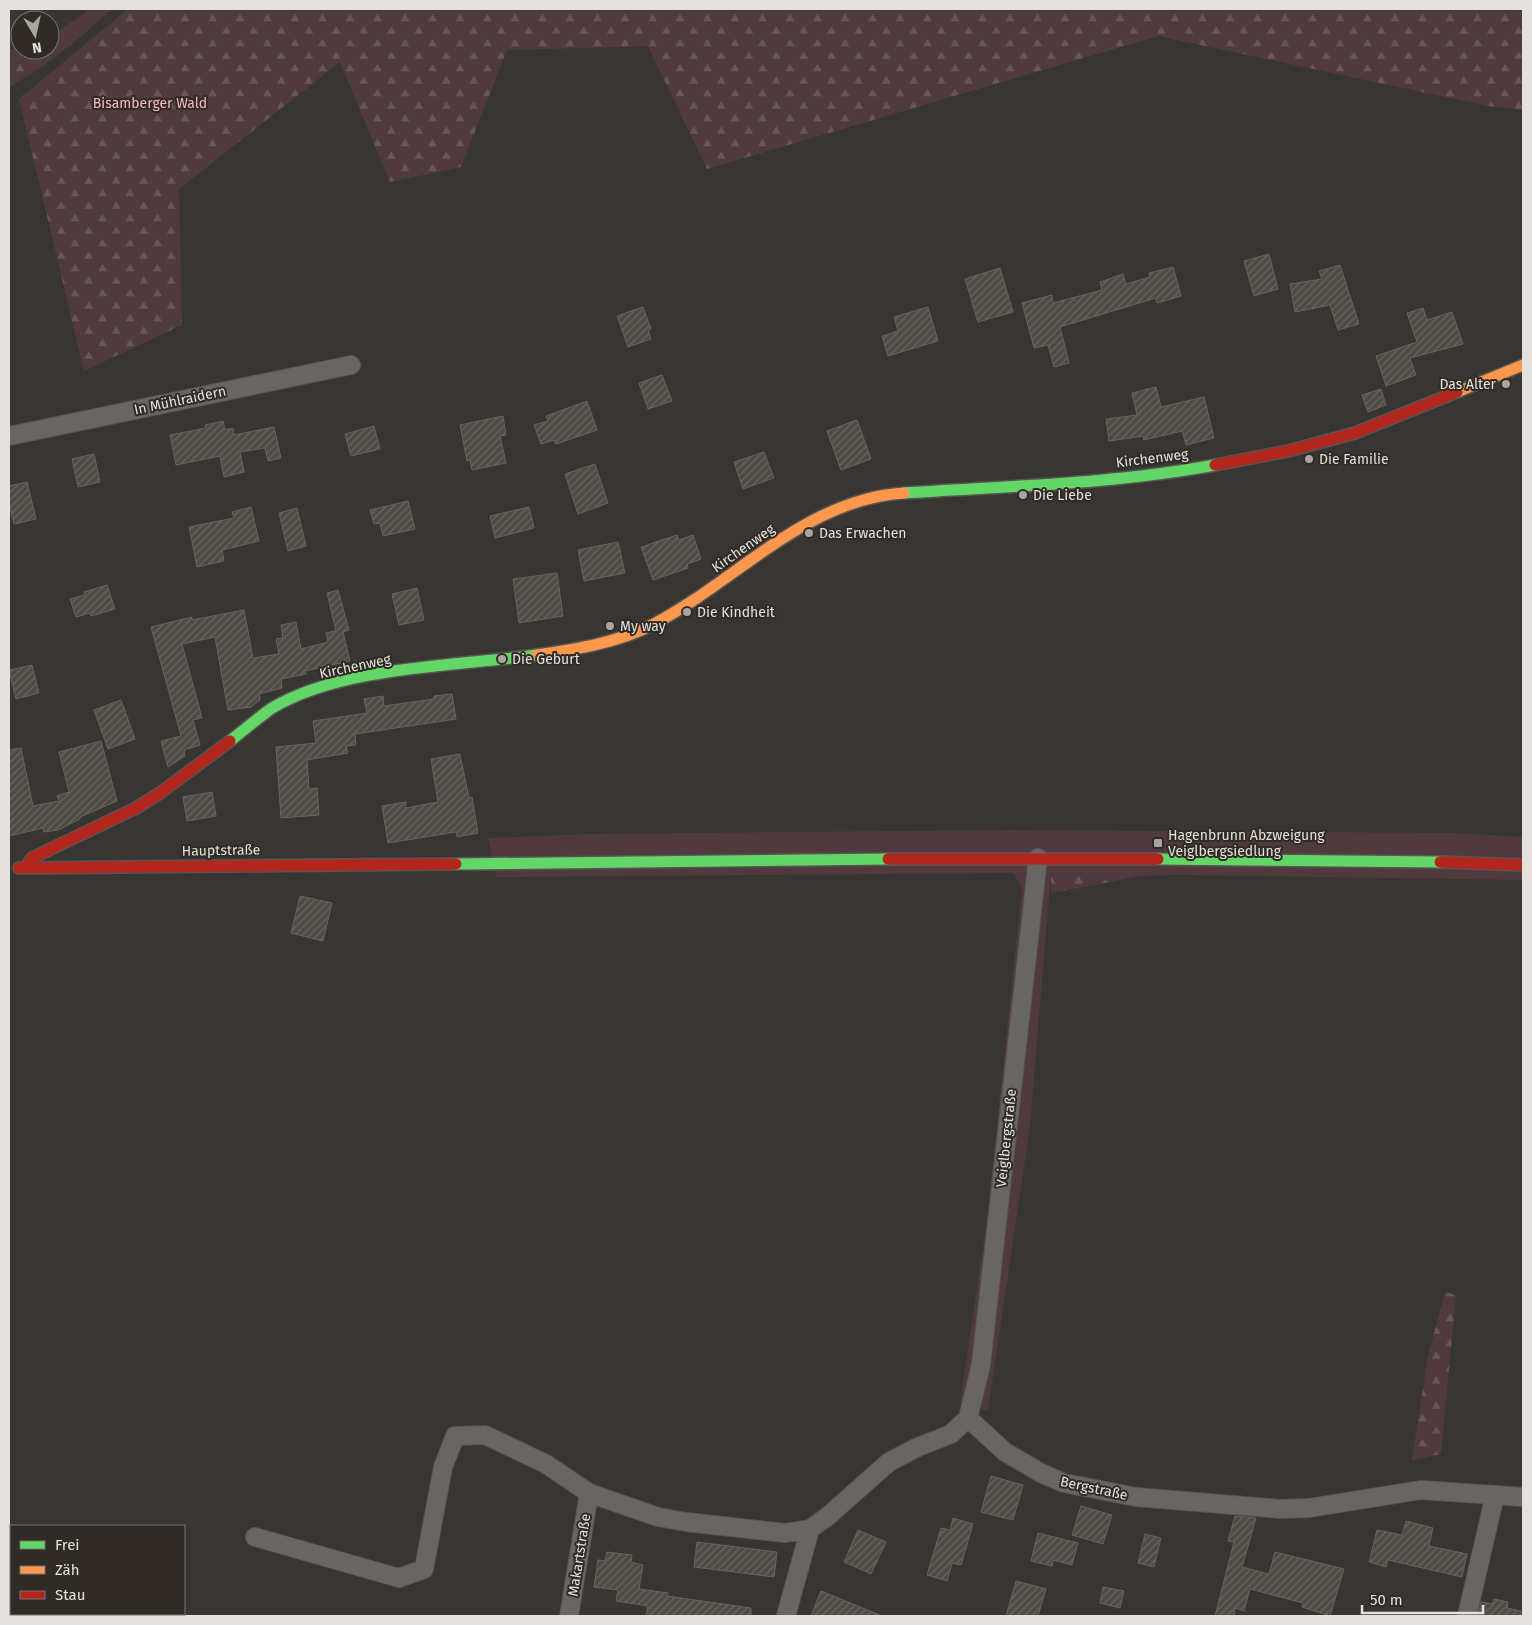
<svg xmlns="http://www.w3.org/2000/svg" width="1532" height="1625" font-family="'Fira Sans',sans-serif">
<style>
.grass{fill:#503a3d}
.forest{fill:url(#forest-firs)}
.building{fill:url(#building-hatch);stroke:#666461}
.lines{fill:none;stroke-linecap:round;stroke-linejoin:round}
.street-casing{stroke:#575452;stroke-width:20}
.fast-casing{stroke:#575452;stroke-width:14}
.slow-casing{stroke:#575452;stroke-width:14}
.jam-casing{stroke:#575452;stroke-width:14}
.street{stroke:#686663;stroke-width:18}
.fast{stroke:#63d668;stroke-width:11}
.slow{stroke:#ff974d;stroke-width:11}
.jam{stroke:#b3261e;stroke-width:11}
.poi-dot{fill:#a8a5a2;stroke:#312b26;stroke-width:2}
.labels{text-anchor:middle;stroke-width:4;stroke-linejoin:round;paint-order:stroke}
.park-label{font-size:14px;fill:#fbb7c2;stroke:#312b26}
.poi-label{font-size:14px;fill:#e4e1de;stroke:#312b26;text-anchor:start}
.street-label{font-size:14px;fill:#e4e1de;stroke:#312b26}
</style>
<defs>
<pattern id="forest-firs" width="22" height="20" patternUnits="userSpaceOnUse" patternTransform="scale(1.25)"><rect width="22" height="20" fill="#503a3d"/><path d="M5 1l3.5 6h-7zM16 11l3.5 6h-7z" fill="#695659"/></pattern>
<pattern id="building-hatch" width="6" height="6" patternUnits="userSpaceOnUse" patternTransform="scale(1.25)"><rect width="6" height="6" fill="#4e4b44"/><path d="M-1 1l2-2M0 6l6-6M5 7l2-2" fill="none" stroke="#67655f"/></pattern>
</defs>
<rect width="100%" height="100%" fill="#383633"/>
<!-- grass -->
<path class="grass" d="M90,9H112L71,45L36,71L27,58L9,66V49L20,48V50H50V37Z
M1011,830L1455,833L1523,837V880L1178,875L1140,876L1110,882L1096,877L1051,873L1030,1126L988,1411L960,1403L986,1227L1022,888L1013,873L496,877L488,838L590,834Z"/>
<!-- forest -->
<path class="forest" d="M128,9H1523V110L1488,106L1158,36L707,169L648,46L507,50L461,167L390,182L340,62L179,189L182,325L84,371L19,99Z
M27,58L36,71L9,87V66Z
M1051,873L1096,877L1110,882L1051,893Z
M1445,1292L1456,1295L1441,1454L1412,1460L1428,1356Z"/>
<!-- building -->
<path class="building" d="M1269,254L1278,289L1254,296L1244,261Z
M1340,265L1359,324L1338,330L1330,305L1295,312L1290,284L1322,279L1319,271Z
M1173,267L1181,296L1157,303L1156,298L1060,327L1069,363L1054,367L1048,345L1034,348L1022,303L1052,295L1053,303L1102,290L1100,282L1123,274L1126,284L1150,277L1149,273Z
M1000,268L1013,312L978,322L965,279Z
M643,307L651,329L648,330L651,339L628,347L617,316Z
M928,307L938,341L888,356L882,336L898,331L894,317Z
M1423,308L1427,320L1452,312L1463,344L1410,358L1416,375L1386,386L1376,356L1417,342L1407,313Z
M662,375L672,401L648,409L639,383Z
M1156,387L1161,407L1204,397L1214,438L1186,445L1182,431L1144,440L1143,436L1109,441L1106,419L1137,415L1132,393Z
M1381,389L1386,405L1368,412L1362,395Z
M587,401L597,430L556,444L554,440L541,444L534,425L548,421L546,416Z
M503,416L506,435L500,436L506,463L472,470L470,460L467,461L460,425Z
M857,420L871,459L841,470L827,431Z
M223,421L225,430L233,428L234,435L274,427L281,458L268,461L265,448L240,452L244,472L224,477L220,456L176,465L170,435L206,428L205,425Z
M374,426L380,449L351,456L345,434Z
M764,452L774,478L743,489L734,462Z
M94,454L100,482L78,487L72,459Z
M595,464L608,503L578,514L565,474Z
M27,482L36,519L14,524L9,503V486Z
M408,501L415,529L383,536L380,523L374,524L370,510Z
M251,507L259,541L222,550L224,561L197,567L189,527L234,518L232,512Z
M529,507L534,528L495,538L490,516Z
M297,508L306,546L288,551L279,513Z
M677,535L679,540L693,535L701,559L687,564L688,568L653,580L641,547Z
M618,542L625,573L584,581L578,550Z
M557,573L563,616L519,623L513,579Z
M107,585L115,609L91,616L90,613L76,617L70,599L85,595L84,592Z
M417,588L424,620L399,625L392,594Z
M338,590L349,630L343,632L350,661L305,671L306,674L281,679L282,688L259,694L260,700L251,707L228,710L215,637L182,644L202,718L193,720L200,745L184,750L185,756L168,767L161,741L181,736L151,627L192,617V620L244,610L253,658L279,654L276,639L283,638L281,625L296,622L301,649L328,642L326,633L336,631L327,593Z
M32,665L39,693L16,699L9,670Z
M452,694L456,719L355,734L356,745L346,746L348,753L307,760L309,789L317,788L319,815L281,818L276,747L316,743L313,721L367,713L364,699L383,696L384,706L434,699V696Z
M121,700L135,739L108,749L94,710Z
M101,741L117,801L80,817V819L58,830L44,832L43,828L9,836V750L21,748L33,806L59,801L57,796L69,792L59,752Z
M460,754L469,798L472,797L478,833L457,837L456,832L388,843L382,806L406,802V808L438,802L431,759Z
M212,792L216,816L187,821L183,797Z
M300,896L332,903L323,941L291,933Z
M991,1476L1023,1485L1013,1520L981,1512Z
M1081,1506L1112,1515L1103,1544L1072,1535Z
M1235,1516L1256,1518L1242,1567L1269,1574L1275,1552L1344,1569L1330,1616L1302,1607L1303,1603L1250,1589L1244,1611L1235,1608L1234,1616H1215L1234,1542L1228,1541Z
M953,1518L973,1524L961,1565L952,1563L947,1581L927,1575L941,1528L950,1530Z
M1406,1521L1433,1528L1429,1546L1467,1554L1462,1577L1388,1560L1386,1567L1369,1562L1377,1530L1402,1535Z
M858,1530L886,1542L871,1574L844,1562Z
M1038,1533L1078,1543L1072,1565L1053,1560L1052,1566L1031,1561Z
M1145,1534L1161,1538L1154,1567L1138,1563Z
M697,1542L777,1552L774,1577L694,1567Z
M607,1552L632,1555L631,1562L643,1565L639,1589L668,1593L667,1596L751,1608V1616H646L648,1606L616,1601L618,1590L594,1587L598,1560L605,1561Z
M1016,1581L1046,1589L1038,1616H1006Z
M1103,1587L1124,1591L1120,1608L1100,1603Z
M821,1591L882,1616H811Z
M1494,1599L1508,1602L1507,1608L1521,1611L1520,1616H1478L1481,1602L1492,1604Z"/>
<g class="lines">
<!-- street casing -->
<g class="street-casing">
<path id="street" d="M9,436L351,365
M968,1418L1005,1452L1041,1473L1064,1483L1136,1497L1281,1509L1309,1508L1421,1490L1523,1497
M968,1418L981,1365L1038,858
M255,1537L399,1578L424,1569L443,1467L455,1436L485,1435L546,1464L589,1493L658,1517L686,1522L785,1533L810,1529
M569,1616L589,1493
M786,1616L810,1529L827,1517L889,1462L918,1447L951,1434L968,1418
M1467,1616L1495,1495"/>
</g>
<!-- fast casing -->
<g class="fast-casing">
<path id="fast" d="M904,493C1008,486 1113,484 1215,465
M230,741C244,730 258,718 272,708C342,666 457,666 537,655
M1158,859L1440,862
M456,864L888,859"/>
</g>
<!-- slow casing -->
<g class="slow-casing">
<path id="slow" d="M1457,392L1523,365
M537,655C577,649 617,643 654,624C736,581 806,499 904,493"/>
</g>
<!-- jam casing -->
<g class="jam-casing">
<path id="jam" d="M1215,465L1288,451L1355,433L1457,392
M888,859H1158
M1440,862L1523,865
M19,868L456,864
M26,868L32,858L136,808L160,793L230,741"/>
</g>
<!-- street -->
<use href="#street" class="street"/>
<!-- fast -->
<use href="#fast" class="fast"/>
<!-- slow -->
<use href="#slow" class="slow"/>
<!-- jam -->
<use href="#jam" class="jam"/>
</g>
<!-- markers -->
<g class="poi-dot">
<circle cx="1506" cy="384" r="5"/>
<circle cx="1309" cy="459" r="5"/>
<circle cx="1023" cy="495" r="5"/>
<circle cx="809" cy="533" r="5"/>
<circle cx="687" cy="612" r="5"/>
<circle cx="610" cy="626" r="5"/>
<circle cx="502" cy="659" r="5"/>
<rect x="1153" y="838" width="10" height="10" rx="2.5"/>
</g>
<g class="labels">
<!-- park labels -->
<g class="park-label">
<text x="150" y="108">Bisamberger Wald</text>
</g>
<!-- poi labels -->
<g class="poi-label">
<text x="1496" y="389" text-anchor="end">Das Alter</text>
<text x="1319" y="464">Die Familie</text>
<text x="1033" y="500">Die Liebe</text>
<text x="819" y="538">Das Erwachen</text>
<text x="697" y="617">Die Kindheit</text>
<text x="620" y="631">My way</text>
<text x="512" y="664">Die Geburt</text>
<text x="1168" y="840">Hagenbrunn Abzweigung<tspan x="1168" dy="16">Veiglbergsiedlung</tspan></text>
</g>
<!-- street labels -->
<g class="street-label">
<text transform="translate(180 400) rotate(-12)" y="5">In Mühlraidern</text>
<text transform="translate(1152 458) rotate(-7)" y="5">Kirchenweg</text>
<text transform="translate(743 548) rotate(-35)" y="5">Kirchenweg</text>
<text transform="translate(355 666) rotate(-12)" y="5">Kirchenweg</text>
<text transform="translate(221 850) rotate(-1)" y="5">Hauptstraße</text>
<text transform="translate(1006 1138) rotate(-84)" y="5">Veiglbergstraße</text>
<text transform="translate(1094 1488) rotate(12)" y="5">Bergstraße</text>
<text transform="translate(579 1555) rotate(-81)" y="5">Makartstraße</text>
</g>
</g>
<!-- border -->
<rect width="1532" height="1625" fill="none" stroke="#e4e1de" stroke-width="20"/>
<!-- legend -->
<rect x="10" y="1525" width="175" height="90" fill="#312b26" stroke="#797470"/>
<rect x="20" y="1541" width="25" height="8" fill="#63d668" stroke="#797470"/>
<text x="55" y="1550" font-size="15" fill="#e4e1de">Frei</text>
<rect x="20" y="1566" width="25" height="8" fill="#ff974d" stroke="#797470"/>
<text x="55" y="1575" font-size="15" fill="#e4e1de">Zäh</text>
<rect x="20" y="1591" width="25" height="8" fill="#b3261e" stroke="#797470"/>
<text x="55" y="1600" font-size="15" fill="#e4e1de">Stau</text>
<!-- north arrow -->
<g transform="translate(35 35) rotate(171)"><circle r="24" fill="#312b26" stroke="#797470"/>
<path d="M0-4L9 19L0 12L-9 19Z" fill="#a8a5a2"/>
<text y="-8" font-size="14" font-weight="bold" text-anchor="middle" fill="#e4e1de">N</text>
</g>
<!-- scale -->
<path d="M1362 1605v8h121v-8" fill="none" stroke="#e4e1de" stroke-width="2.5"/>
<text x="1370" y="1605" font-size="15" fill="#e4e1de" stroke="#312b26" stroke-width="4" paint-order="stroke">50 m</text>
</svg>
